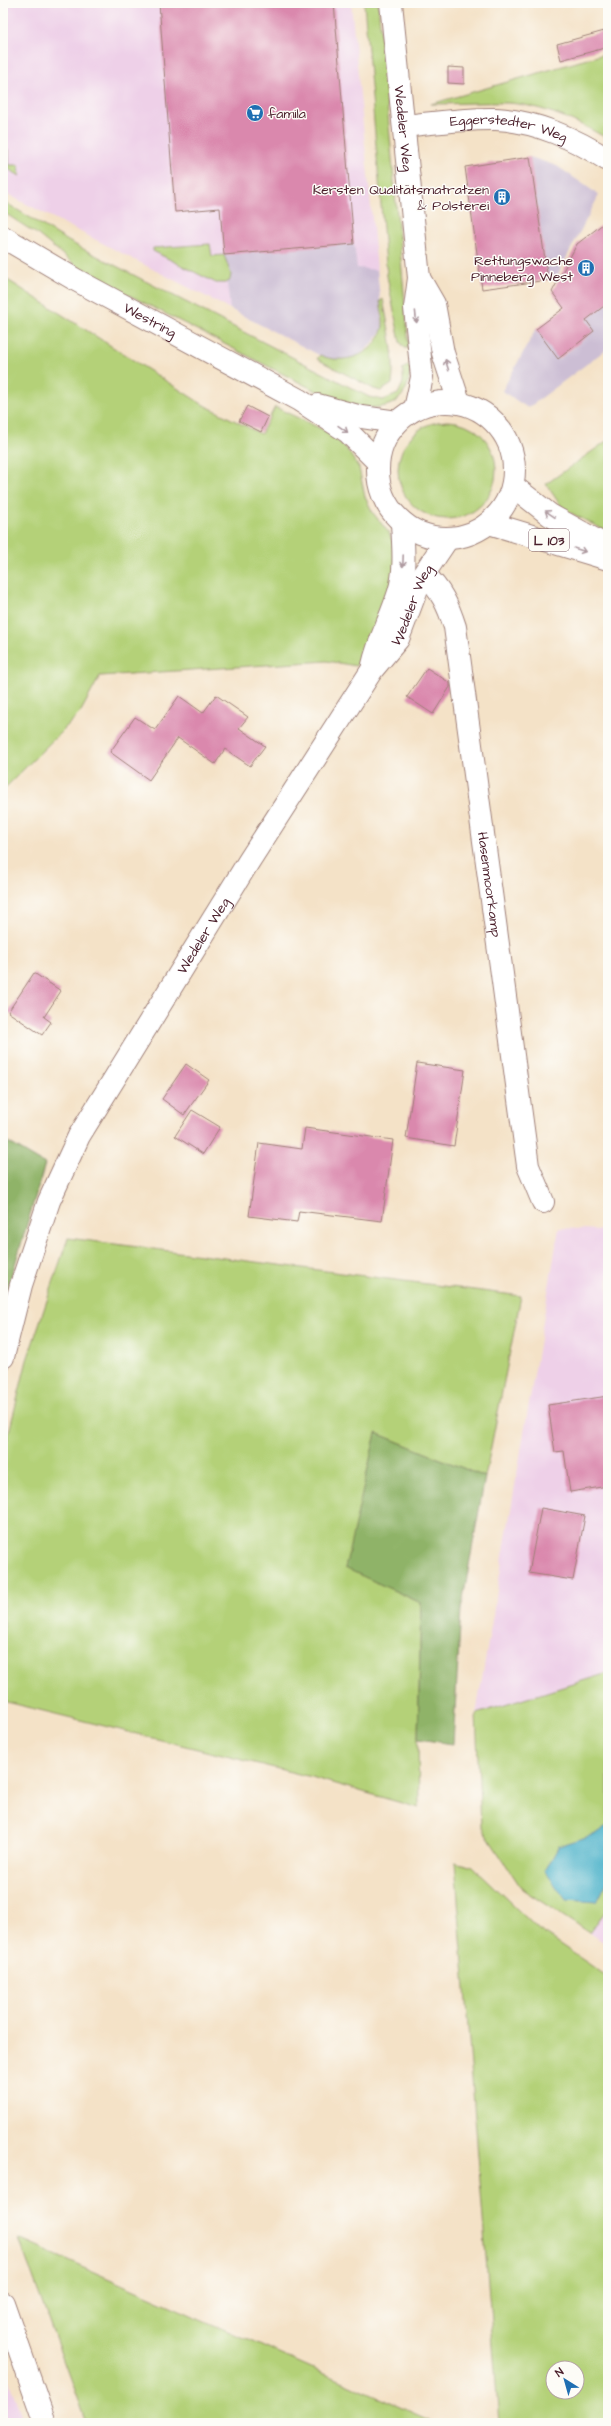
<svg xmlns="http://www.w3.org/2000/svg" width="611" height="2426" font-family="'Architects Daughter',sans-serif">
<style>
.built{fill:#eed0e8}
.industrial{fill:#ccbed4}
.green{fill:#b4d178;stroke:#7f7852;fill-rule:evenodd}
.forest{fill:#8fb368;stroke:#6c694a}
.water{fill:#4ab1c9;stroke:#4a687a}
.building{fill:#da88ad}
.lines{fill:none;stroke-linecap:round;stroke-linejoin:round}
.street-casing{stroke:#9f8079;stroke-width:24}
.secondary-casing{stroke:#9f8079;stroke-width:24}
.primary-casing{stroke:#9f8079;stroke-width:24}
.street{stroke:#fff;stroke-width:22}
.secondary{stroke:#fff;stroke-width:22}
.primary{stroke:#fff;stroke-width:22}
.oneway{stroke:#ae9aa0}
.labels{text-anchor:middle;stroke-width:3;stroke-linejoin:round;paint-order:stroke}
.shield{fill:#fdfcf7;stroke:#806168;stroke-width:1}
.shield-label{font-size:13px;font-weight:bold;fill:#4a1f2b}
.poi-label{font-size:14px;fill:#4a1f2b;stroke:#fdfcf7;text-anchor:end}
.street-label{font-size:14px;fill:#4a1f2b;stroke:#fdfcf7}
</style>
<rect width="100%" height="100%" fill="#fdfcf7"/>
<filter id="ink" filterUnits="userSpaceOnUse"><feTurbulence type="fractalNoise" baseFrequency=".025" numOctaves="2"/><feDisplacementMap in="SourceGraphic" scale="8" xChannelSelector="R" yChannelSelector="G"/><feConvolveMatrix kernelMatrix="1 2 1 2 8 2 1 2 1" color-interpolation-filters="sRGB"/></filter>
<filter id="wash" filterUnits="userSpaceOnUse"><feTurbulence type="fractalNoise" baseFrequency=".012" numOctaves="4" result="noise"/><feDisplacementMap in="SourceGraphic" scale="16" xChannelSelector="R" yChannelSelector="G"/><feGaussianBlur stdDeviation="0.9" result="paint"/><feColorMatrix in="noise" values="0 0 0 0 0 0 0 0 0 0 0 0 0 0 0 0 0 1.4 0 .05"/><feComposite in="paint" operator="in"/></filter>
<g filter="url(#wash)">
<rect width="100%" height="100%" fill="#f4e2c7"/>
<!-- built -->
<path class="built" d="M3,3H351L383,329L329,360L3,192Z
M608,1226V1673L476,1714L559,1228L600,1230Z
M608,1908V1946L589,1933Z
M3,2364L24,2423H3Z"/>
<!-- industrial -->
<path class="industrial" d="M530,157L557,166L599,195L556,278L548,280Z
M354,244L357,268L377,270L383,329L372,344L357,357L341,361L329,360L230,309L224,255Z
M608,303V348L528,408L502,391L536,329L559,359L594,331L586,320Z"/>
<!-- green -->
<path class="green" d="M364,3H378L409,348H405L400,342L387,276Z
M608,53V139C579,122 542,105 508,103C482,102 456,104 431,104Z
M9,150V165H19L20,176L3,166V151Z
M3,201L68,241L369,397L383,400L398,394L403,383V369L410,364C411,421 361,411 324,395L84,272L37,234L3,212Z
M210,244L212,256L224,255L231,274L230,280L226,283H216L153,251V248Z
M3,277L202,404L261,434L275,407L328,432L346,448L359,468L365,497L373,513L389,533L394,545L398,566L373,636L356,666L327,661L100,676L80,713L3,790Z
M383,299C388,327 396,356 392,384L381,391L374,389L317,359L320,355C342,366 375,355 382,330C385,322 381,309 380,301Z
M398 470a49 49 0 1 1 98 0a49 49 0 1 1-98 0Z
M608,440V532L563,509L546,484Z
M68,1238L521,1296L485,1477L376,1433L346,1568L421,1603L418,1739L419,1808L311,1777L3,1701V1456L27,1360Z
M608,1673V1908L589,1933L522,1889L481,1827L476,1714Z
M455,1862L473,1867L539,1930L608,1977V2423H499ZM553,2368H577V2392H553Z
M19,2239L436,2423H86Z"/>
<!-- forest -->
<path class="forest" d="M3,1139L45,1164L3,1305Z
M376,1433L485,1477L461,1610L453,1744L418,1739L421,1603L345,1568Z"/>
<!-- water -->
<path class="water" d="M608,1825V1880L597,1902L566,1900L545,1871L559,1846L595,1834Z"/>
<g id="blocks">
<!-- building -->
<path class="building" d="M159,3H334L354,244L224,255L220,208L175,212Z
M608,30V47L561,60L557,44Z
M448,67L464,68V84L448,83Z
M530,157L548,280L482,289L465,167Z
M608,220V303L586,320L594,331L558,359L536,329L564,308L552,292L577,244Z
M247,406L268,417L261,432L239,421Z
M427,668L450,683V687L433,714L407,697Z
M216,695L248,717L239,728L265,746L250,766L225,749L215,764L178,738L149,780L110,752L135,717L155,730L179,696L203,713Z
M34,973L61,991L44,1017L51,1022L42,1035L8,1012Z
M417,1063L465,1070L454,1146L406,1138Z
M186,1064L209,1080L184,1115L162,1099Z
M192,1110L220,1127L203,1154L175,1136Z
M305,1128L393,1140L382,1221L299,1211L297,1222L249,1216L259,1143L302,1149Z
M608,1396V1486L570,1492L564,1451L555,1452L548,1405Z
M541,1508L585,1516L573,1580L529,1573Z"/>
</g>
</g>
<g filter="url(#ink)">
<use href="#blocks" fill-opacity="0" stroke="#9f8079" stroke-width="1"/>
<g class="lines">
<!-- street casing -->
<g class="street-casing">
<g id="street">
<path id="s1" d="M404,126C434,123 466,118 496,119C535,121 576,139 608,160"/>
<path id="s2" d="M424,574C441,590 448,605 455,627L528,1166L543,1202"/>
</g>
</g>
<!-- secondary casing -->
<g class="secondary-casing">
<g id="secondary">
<path id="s3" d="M391,3L419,278L415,308L422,377L415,409"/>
<path d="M419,278L434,304L443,353L459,402"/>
<path d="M373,665C379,639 391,618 399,592C406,570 403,545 402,522"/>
<path id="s4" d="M3,1357L21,1285L49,1201L79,1136L249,861L372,670L398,639L421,578L448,538"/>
<path d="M3,2303L45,2423"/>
</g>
</g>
<!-- primary casing -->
<g class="primary-casing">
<g id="primary">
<path id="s5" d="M3,237L76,280L299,400L348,432L378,462"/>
<circle cx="446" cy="470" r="68"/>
<path d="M318,405L362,417L397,422"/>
<path d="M513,486L550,515L608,547"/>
<path d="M489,523L608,559"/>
</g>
</g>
<!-- street -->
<use href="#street" class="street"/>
<!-- secondary -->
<use href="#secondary" class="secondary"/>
<!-- primary -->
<use href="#primary" class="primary"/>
</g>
<!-- one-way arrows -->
<defs><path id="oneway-shaft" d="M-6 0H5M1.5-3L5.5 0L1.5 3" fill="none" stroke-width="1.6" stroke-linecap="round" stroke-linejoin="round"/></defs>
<g class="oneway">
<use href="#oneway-shaft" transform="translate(416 317) rotate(84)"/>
<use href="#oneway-shaft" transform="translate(447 365) rotate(-107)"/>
<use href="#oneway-shaft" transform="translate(343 429) rotate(35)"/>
<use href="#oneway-shaft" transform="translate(550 514) rotate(-146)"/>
<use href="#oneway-shaft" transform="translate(580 550) rotate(18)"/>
<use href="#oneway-shaft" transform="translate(403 561) rotate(92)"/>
</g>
</g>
<!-- icons -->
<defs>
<g id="supermarket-disc" transform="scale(0.9)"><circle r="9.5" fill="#1f6fb2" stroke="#fdfcf7"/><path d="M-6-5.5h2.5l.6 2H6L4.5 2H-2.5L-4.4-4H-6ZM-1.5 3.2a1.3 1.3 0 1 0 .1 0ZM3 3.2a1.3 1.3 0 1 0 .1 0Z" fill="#fff"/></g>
<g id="building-disc" transform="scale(0.9)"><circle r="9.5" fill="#1f6fb2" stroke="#fdfcf7"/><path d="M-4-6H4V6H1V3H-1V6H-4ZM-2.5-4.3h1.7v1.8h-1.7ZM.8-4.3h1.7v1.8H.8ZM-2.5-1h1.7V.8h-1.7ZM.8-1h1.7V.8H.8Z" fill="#fff"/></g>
</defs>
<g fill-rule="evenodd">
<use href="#supermarket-disc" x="255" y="113"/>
<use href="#building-disc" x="502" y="197"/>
<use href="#building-disc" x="586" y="268"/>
</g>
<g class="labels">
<!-- shield labels -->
<rect class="shield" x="529" y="529" width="40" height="22" rx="3"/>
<g class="shield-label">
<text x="549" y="545">L 103</text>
</g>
<!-- poi labels -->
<g class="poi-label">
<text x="268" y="118" text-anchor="start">famila</text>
<text x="489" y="194">Kersten Qualitätsmatratzen<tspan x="489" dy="16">&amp; Polsterei</tspan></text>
<text x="573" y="265">Rettungswache<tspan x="573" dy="16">Pinneberg West</tspan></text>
</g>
<!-- street labels -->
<g class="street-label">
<text dy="5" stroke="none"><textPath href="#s3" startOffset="126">Wedeler Weg</textPath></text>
<text dy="5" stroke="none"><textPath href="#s1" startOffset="106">Eggerstedter Weg</textPath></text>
<text dy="5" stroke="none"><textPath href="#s5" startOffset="169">Westring</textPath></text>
<text dy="5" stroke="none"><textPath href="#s4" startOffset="862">Wedeler Weg</textPath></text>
<text dy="5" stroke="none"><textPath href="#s2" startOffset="322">Hasenmoorkamp</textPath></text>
<text dy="5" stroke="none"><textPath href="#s4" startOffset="470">Wedeler Weg</textPath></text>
</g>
</g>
<!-- margin -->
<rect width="611" height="2426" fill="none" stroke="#fdfcf7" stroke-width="16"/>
<!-- north arrow -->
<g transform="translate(565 2380) rotate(323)"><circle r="19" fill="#fdfcf7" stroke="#b5a4a5"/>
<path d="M0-3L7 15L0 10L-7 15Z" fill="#1f6fb2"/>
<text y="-6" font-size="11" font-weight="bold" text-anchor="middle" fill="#4a1f2b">N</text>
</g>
</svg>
